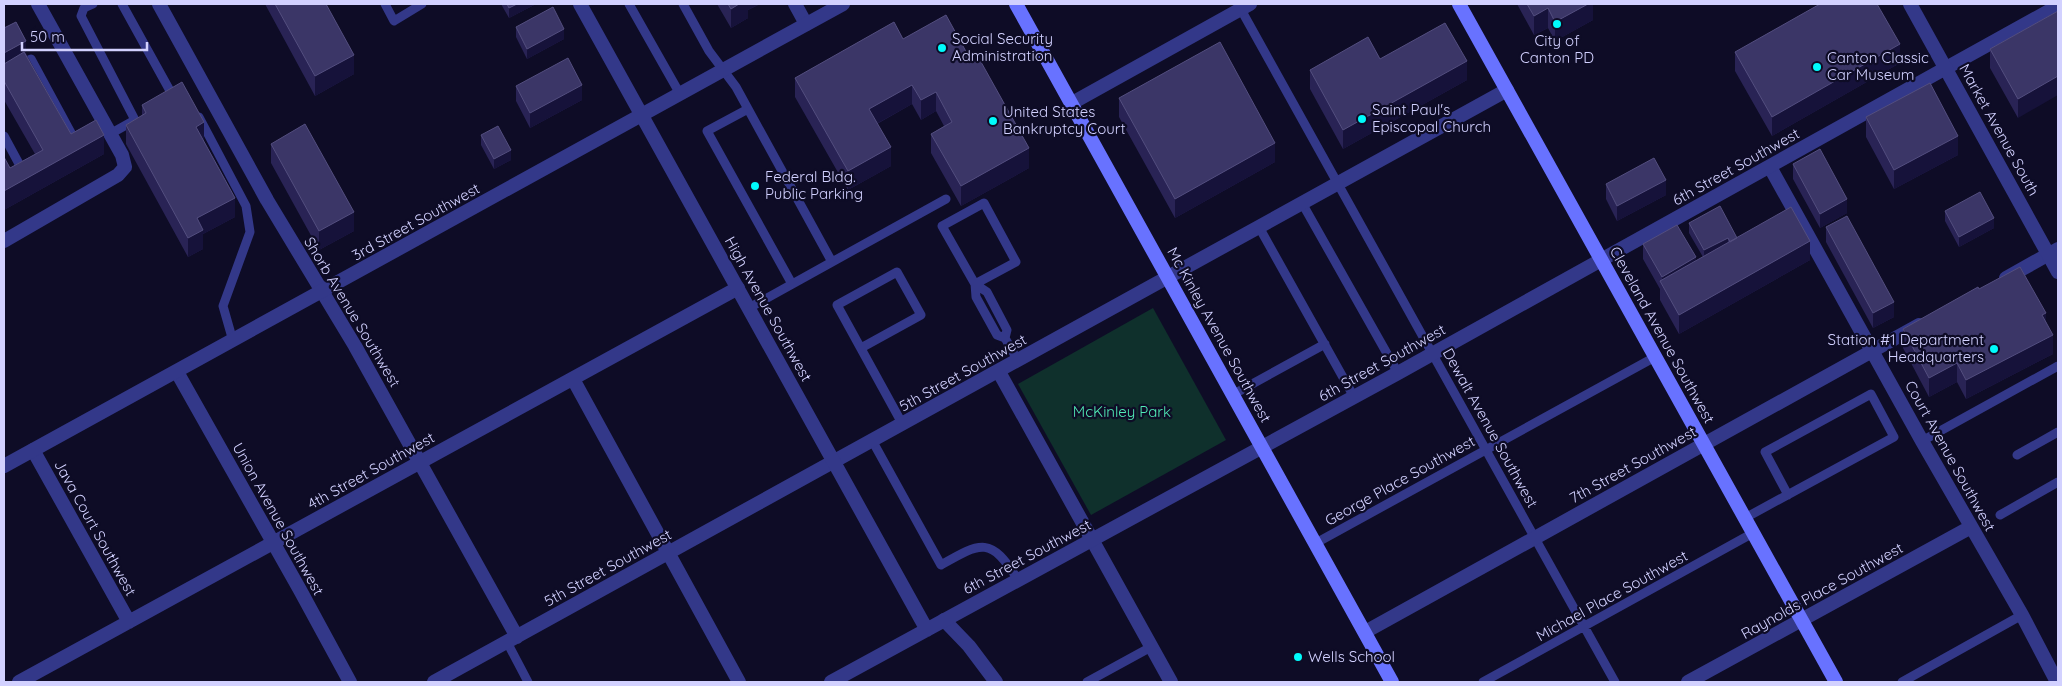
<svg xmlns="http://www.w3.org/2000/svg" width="2062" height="686" font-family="Quicksand,sans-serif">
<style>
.green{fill:#0f302c}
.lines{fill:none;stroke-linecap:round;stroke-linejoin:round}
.service{stroke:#333889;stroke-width:9}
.minor{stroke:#333889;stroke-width:14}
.tertiary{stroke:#333889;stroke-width:14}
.secondary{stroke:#6872ff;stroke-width:14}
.wall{fill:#292355}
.shaded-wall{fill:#16123a}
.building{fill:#3b3667;stroke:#534e7f}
.poi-dot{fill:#00fbfc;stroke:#0e0c26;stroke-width:2}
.labels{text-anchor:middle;stroke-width:4.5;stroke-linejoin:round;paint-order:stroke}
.poi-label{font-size:15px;fill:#d2d1ff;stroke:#0e0c26;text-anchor:start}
.street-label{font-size:15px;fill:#d2d1ff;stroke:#0e0c26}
.park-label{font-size:15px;fill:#51ebb6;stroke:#0e0c26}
</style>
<rect width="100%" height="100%" fill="#0e0c26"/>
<!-- green -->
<path class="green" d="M1153,308L1226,440L1091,515L1018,384Z"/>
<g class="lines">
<!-- service -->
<path class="service" d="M93,4L84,8L81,16L135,120
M122,4L174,98
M385,4L394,21L422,4
M629,4L680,94
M683,4L709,51L736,87L832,262L749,308
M1239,6L1615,682
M4,73L31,59L77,144
M748,109L707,131L792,284
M199,117L246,206L250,232L223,306L233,341
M110,134L135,120
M4,136L24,173
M1302,203L1398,373
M1259,227L1354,397
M832,262L946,199
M975,284L1016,262L984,203L942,226L975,284L976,297L997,335L1005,338
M975,284L987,292L1007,330L1005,338L1018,361
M861,348L921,315L897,272L837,305L903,425
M1234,394L1325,344
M1922,441L2058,366
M873,442L941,565C981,542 991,536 1018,580
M2017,455L2058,432
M2000,515L2058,482
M1745,518L1894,437L1871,394L1765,452L1788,495
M1316,543L1655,357
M507,642L528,682
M1087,682L1151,647
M1483,682L1753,533
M1902,682L2022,615"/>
<!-- minor -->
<path class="minor" d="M159,4L267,200L355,346L517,637
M795,4L806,24
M1946,68L2058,6
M1072,103L1250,4
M1770,167L1922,441L2022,615L2057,682
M4,241L118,175L125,167L122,155L38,4
M2006,278L2058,249
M177,372L300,590L350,682
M999,372L1171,682
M573,379L739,682
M33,450L129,622
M944,620L969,646L996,682
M1365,632L1919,325
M19,682L738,288
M434,682L1507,90
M1688,682L1971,527"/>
<!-- tertiary -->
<path class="tertiary" d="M580,4L927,630
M1910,4L2058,272
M4,466L843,4
M831,682L1398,373L1946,68"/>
<!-- secondary -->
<path class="secondary" d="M1016,4L1392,682
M1459,4L1836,682"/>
</g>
<!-- wall -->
<path class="wall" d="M265,4H326L354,74L315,96Z
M501,4H536L509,18Z
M717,4H760L748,10V18L731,28Z
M1517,4H1593V20L1555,41L1548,28L1534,35Z
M2058,11L2018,118L1990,68V49Z
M16,22L26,41V51L25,52L71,134L96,120L104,135V154L4,210V157L10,168L35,154L4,100V64L22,53L4,63V28Z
M516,27L564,39L527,59L516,37Z
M903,39L1029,168L961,206L931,153V134L944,126L936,111L921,120L912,104L877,124L891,166L848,190L795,97V78Z
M1735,52L1900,63L1772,136L1735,71Z
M1380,59L1467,80L1343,149L1310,89V70Z
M516,86L582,100L530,128L516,101Z
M1119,98L1275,162L1175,218L1119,117Z
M142,105L204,142L235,217L203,234V249L188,257L126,144V125L142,116Z
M1866,117L1958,155L1894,189L1866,137Z
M481,135L511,160L494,169L481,145Z
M271,144L354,231L319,250L271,163Z
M1793,164L1847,213L1820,228L1793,179Z
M1606,184L1666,195L1617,221L1606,199Z
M1945,211L1994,228L1959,247L1945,221Z
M1689,223L1737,238L1810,260L1679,334L1660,300V289L1643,259V244L1696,261L1703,257L1689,233Z
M1826,227L1894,317L1873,328L1826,242Z
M1979,289L2046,321L2053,354L1966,399L1957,382L1929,397L1903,348V329Z"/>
<!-- shaded-wall -->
<path class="shaded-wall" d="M517,4H536L509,18V8Z
M739,4H760L748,10V18L731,28V9Z
M1588,4H1593V20L1555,41V22Z
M1548,8V28L1534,35V16Z
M564,29V39L527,59V49Z
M26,41V51L4,63V53Z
M1900,44V63L1772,136V117Z
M354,55V74L315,96V76Z
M1467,61V80L1343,149V130Z
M2058,76V95L2018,118V99Z
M582,85V100L530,128V113Z
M912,85V104L869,128V109Z
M936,92V111L921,120V100Z
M204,122V142L196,127Z
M104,135V154L4,210V191Z
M1958,136V155L1894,189V170Z
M1275,143V162L1175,218V199Z
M891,147V166L848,190V171Z
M1029,148V168L961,206V186Z
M511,150V160L494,169V159Z
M1666,180V195L1617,221V206Z
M235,198V217L203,234V249L188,257V238L197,218Z
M1847,199V213L1820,228V214Z
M354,212V231L319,250V231Z
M1994,218V228L1959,247V237Z
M1728,238V248L1704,260V250Z
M1810,241V260L1679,334V315Z
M1696,257V272L1662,284V277Z
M1894,302V317L1873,328V313Z
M2046,313V332L2042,315Z
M2053,335V354L1966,399V380Z
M1957,363V382L1929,397V378Z"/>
<!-- building -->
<path class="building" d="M275,4H326L354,55L315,76Z
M507,4H517L509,8Z
M728,4H739L731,9Z
M1527,4H1588L1555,22L1548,8L1534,16Z
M1820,4H1877L1900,44L1772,117L1735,52Z
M553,7L564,29L527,49L516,27Z
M2058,11V76L2018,99L1990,49Z
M946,15L969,57L976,53L1029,148L961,186L931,134L952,122L936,92L921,100L912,85L869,109L891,147L848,171L795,78L894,22L903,39Z
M16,22L26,41L4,53V28Z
M1445,23L1467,61L1343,130L1310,70L1368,37L1380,59Z
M1220,42L1275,143L1175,199L1119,98Z
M24,52L71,134L96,120L104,135L4,191V157L10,168L43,150L4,81V64Z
M568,58L582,85L530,113L516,86Z
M182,82L204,122L196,127L235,198L197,218L203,230L188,238L126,125L146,113L142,105Z
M1930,83L1958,136L1894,170L1866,117Z
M305,124L354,212L319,231L271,144Z
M498,126L511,150L494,159L481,135Z
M1820,149L1847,199L1820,214L1793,164Z
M1654,158L1666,180L1617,206L1606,184Z
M1980,192L1994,218L1959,237L1945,211Z
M1720,206L1737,238L1730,242L1728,238L1704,250L1689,223Z
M1791,207L1810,241L1679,315L1660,281Z
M1847,216L1894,302L1873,313L1826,227Z
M1677,225L1696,257L1662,277L1643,244Z
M2020,267L2046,313L2042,315L2053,335L1966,380L1957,363L1929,378L1903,329L1978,287L1979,289Z"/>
<!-- markers -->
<g class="poi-dot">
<circle cx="1557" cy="24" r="5"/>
<circle cx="942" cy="48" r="5"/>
<circle cx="1817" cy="67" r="5"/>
<circle cx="1362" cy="119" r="5"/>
<circle cx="993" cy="121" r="5"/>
<circle cx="755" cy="186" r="5"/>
<circle cx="1994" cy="349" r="5"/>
<circle cx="1298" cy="657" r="5"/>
</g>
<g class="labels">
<!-- poi labels -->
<g class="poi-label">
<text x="952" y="44">Social Security<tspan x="952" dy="17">Administration</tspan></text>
<text x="1557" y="46" text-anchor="middle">City of<tspan x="1557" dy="17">Canton PD</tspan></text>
<text x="1827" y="63">Canton Classic<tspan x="1827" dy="17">Car Museum</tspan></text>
<text x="1372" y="115">Saint Paul's<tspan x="1372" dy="17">Episcopal Church</tspan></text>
<text x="1003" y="117">United States<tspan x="1003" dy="17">Bankruptcy Court</tspan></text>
<text x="765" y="182">Federal Bldg.<tspan x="765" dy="17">Public Parking</tspan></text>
<text x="1984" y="345" text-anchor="end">Station #1 Department<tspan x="1984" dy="17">Headquarters</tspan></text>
<text x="1308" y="662">Wells School</text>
</g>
<!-- street labels -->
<g class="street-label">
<text transform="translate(1999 130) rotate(61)" y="5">Market Avenue South</text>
<text transform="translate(1736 167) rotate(-29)" y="5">6th Street Southwest</text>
<text transform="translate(416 222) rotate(-29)" y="5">3rd Street Southwest</text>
<text transform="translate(768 309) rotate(61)" y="5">High Avenue Southwest</text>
<text transform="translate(352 312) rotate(59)" y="5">Shorb Avenue Southwest</text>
<text transform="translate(1219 335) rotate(61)" y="5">Mc Kinley Avenue Southwest</text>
<text transform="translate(1662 335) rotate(61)" y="5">Cleveland Avenue Southwest</text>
<text transform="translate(1382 363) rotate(-29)" y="5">6th Street Southwest</text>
<text transform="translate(963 373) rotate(-29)" y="5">5th Street Southwest</text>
<text transform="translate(1490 428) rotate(61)" y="5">Dewalt Avenue Southwest</text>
<text transform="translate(1950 456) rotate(61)" y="5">Court Avenue Southwest</text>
<text transform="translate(1633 465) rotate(-29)" y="5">7th Street Southwest</text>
<text transform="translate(371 471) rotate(-29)" y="5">4th Street Southwest</text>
<text transform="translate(1400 481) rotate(-29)" y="5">George Place Southwest</text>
<text transform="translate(278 519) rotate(61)" y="5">Union Avenue Southwest</text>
<text transform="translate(95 528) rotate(61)" y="5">Java Court Southwest</text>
<text transform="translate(1027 557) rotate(-28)" y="5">6th Street Southwest</text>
<text transform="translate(608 568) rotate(-29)" y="5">5th Street Southwest</text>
<text transform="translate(1822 591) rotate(-29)" y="5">Raynolds Place Southwest</text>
<text transform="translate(1612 596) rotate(-29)" y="5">Michael Place Southwest</text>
</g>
<!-- park labels -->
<g class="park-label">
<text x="1122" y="417">McKinley Park</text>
</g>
</g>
<!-- border -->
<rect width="2062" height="686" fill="none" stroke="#d2d1ff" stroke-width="10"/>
<!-- scale -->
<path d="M22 42v8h125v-8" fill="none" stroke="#d2d1ff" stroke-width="2.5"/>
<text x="30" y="42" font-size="15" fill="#d2d1ff" stroke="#0e0c26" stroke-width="4" paint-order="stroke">50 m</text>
</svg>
